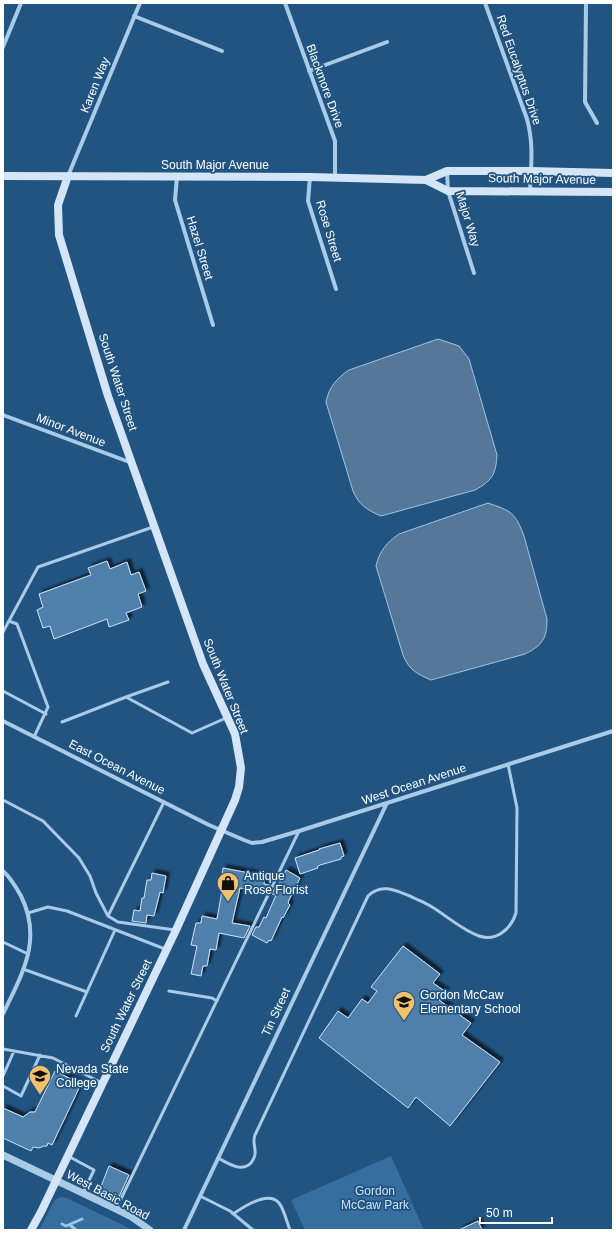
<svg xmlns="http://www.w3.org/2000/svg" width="616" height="1233" font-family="Arial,sans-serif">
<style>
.green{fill:#366e9f}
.water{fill:#557899;stroke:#9dc6e9}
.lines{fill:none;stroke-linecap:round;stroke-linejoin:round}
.stream{stroke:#9dc6e9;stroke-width:3}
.building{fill:#4f80ac;stroke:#cde3f6;filter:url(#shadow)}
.service{stroke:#a9cbe8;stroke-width:3}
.minor{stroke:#a9cbe8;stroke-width:4}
.tertiary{stroke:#a9cbe8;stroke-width:7}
.secondary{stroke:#d3e5f6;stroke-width:8}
.labels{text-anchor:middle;stroke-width:3.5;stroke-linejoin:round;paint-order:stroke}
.street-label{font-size:12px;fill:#fff;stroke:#225481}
.poi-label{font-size:12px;fill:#fff;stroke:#225481;text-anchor:start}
.park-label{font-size:12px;fill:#cde3f6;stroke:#225481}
</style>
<defs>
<filter id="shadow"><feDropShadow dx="3.5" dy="-3.5" stdDeviation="1" flood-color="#0009"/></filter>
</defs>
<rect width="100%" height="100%" fill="#225481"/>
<!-- green -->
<path class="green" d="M391,1156L424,1230H305L291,1200Z
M62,1197L69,1199L133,1230H39L54,1201L58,1198Z"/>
<!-- water -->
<path class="water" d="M438,339L459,346L469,359L497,455C496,474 492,481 475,490L381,516C367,510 359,505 353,491L326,402C329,387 337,378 349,370Z
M488,503C511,511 515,512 524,536L547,619C547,638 543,645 525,654L431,680C417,674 409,670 403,655L376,566C379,552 387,542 399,534Z"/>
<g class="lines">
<!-- stream -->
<path class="stream" d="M62,1224L66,1226L82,1219
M70,1225L76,1230"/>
</g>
<!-- building -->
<path class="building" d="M107,561L110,569L127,562L131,575L139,572L146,591L138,594L142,607L126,613L129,620L109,627L107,619L54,639L50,626L43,628L37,610L43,607L39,594L91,575L88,568Z
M340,843L344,856L341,857V859L320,865L317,867L318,868L300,874L295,858L319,850V849Z
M223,868L265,876L264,884L270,885L266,893L240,888L232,923L250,926L244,938L219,933L216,950L210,949L207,966H203L201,976L191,974L197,946L191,945L196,923H201L202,916L217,919L223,885L221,884Z
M286,870L300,878L289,900L288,903L290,905L283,918L282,917L271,941L269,940L267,943L252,935L256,927H259L264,917L266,918L276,895L272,894L276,886H278Z
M152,873L166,876L163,893L160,892L154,916L147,915L146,923L132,921L134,910L140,911L142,898H144L147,880H151Z
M403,946L440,974L433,983L446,992L439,1000L471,1023L462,1035L500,1062L450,1126L416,1097L408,1108L319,1038L338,1011L348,1018L362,999L368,1003L377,991L371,987Z
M55,1071L81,1084L52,1145L48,1143L47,1146H44L39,1148L33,1147L31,1151L3,1138V1108L23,1117L30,1112H35Z
M109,1166L129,1175L118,1199L101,1192L102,1190L100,1189Z
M478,1221L482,1230H459Z"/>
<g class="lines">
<!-- service -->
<path class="service" d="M9,621L17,624L48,707L34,737
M3,632L38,567L153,527
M3,691L46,714
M126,697L168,682
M62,722L126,697L192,733L226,718
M3,800L43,821L79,858L90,876L96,893L108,916L164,802
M28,913L48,907L67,911L165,949
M108,916L118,922L175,930
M3,942L28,954
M23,969L87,992
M169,991L212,998L217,1001
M76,1016L115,930
M3,1049L53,1058L102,1083
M3,1076L14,1051
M3,1086L21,1096L40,1055
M68,1156L94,1170L83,1193
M218,1158C228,1163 241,1173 251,1163C253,1160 255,1157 255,1154C256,1147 252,1142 255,1135L368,896C381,883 395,890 410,896C417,900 425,902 432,907C447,916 462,930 479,936C496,942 511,929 516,913L517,808L508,764
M200,1196L230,1211L253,1230
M116,1209L299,831
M233,1214C243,1207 268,1190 279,1203C284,1209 287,1223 290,1230"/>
<!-- minor -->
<path class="minor" d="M285,3L335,141V177
M485,3L527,119C534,145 531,165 530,191
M586,3L585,102L597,123
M134,16L222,51
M3,47L21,3
M309,71L387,42
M447,171L448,191L474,273
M68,176L140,3
M177,177L175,200L213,325
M310,177L308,201L336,289
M3,415L132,463
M3,721L209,825L244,840L252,843L262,842L299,831L613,731
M3,871C11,878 16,887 21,896C43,940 22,974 3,1014
M184,1230L387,803"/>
<!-- tertiary -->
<path class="tertiary" d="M3,1155L116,1209L130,1216L150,1230"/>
<!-- secondary -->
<path class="secondary" d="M3,176L310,177L426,180L447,171H531L613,173
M426,180L448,191L613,192
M31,1230L41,1212L176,930L235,800L239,787L241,768L235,734L203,664L108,396L59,235L58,205L68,176"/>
</g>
<!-- icons -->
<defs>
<g id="shop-pin" transform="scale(1.15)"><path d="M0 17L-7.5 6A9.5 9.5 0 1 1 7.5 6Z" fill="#f3c16b" stroke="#225481"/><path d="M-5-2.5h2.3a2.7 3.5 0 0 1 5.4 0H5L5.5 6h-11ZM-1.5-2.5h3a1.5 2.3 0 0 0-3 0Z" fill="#111"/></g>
<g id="school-pin" transform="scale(1.15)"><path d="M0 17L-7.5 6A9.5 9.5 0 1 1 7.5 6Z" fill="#f3c16b" stroke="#225481"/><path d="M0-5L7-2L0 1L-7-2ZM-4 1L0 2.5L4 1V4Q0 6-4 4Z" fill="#111"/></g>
<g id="university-pin" transform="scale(1.15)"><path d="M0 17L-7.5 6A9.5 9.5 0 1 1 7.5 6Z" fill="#f3c16b" stroke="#225481"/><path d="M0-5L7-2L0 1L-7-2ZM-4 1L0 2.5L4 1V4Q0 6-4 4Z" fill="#111"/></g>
</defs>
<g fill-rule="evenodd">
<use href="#shop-pin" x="228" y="883"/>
<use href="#school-pin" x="404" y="1002"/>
<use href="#university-pin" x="40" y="1076"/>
</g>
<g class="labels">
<!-- street labels -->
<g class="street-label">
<text transform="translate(519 70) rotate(71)" y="4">Red Eucalyptus Drive</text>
<text transform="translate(95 85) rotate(-68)" y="4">Karen Way</text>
<text transform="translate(325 86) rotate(70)" y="4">Blackmore Drive</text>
<text x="215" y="169">South Major Avenue</text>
<text transform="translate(542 179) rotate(1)" y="4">South Major Avenue</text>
<text transform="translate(468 219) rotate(73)" y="4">Major Way</text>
<text transform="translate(329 231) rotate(73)" y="4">Rose Street</text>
<text transform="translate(200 248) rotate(73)" y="4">Hazel Street</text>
<text transform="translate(118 382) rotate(72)" y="4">South Water Street</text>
<text transform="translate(71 430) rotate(21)" y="4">Minor Avenue</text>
<text transform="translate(226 686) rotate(68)" y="4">South Water Street</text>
<text transform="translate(117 767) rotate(27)" y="4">East Ocean Avenue</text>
<text transform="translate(414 784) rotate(-18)" y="4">West Ocean Avenue</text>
<text transform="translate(126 1006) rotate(-64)" y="4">South Water Street</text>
<text transform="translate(276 1012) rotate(-65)" y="4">Tin Street</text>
<text transform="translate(108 1195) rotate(28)" y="4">West Basic Road</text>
</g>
<!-- poi labels -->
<g class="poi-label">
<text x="244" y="880">Antique<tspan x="244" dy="14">Rose Florist</tspan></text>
<text x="420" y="999">Gordon McCaw<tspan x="420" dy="14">Elementary School</tspan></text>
<text x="56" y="1073">Nevada State<tspan x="56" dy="14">College</tspan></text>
</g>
<!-- park labels -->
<g class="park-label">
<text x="375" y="1195">Gordon<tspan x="375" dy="14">McCaw Park</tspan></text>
</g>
</g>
<!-- border -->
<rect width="616" height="1233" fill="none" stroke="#ffffff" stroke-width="8"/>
<!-- scale -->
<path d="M480 1217v6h72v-6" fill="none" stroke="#ffffff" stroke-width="2"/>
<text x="486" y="1217" font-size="12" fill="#ffffff" stroke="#225481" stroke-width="3" paint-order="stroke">50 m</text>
</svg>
